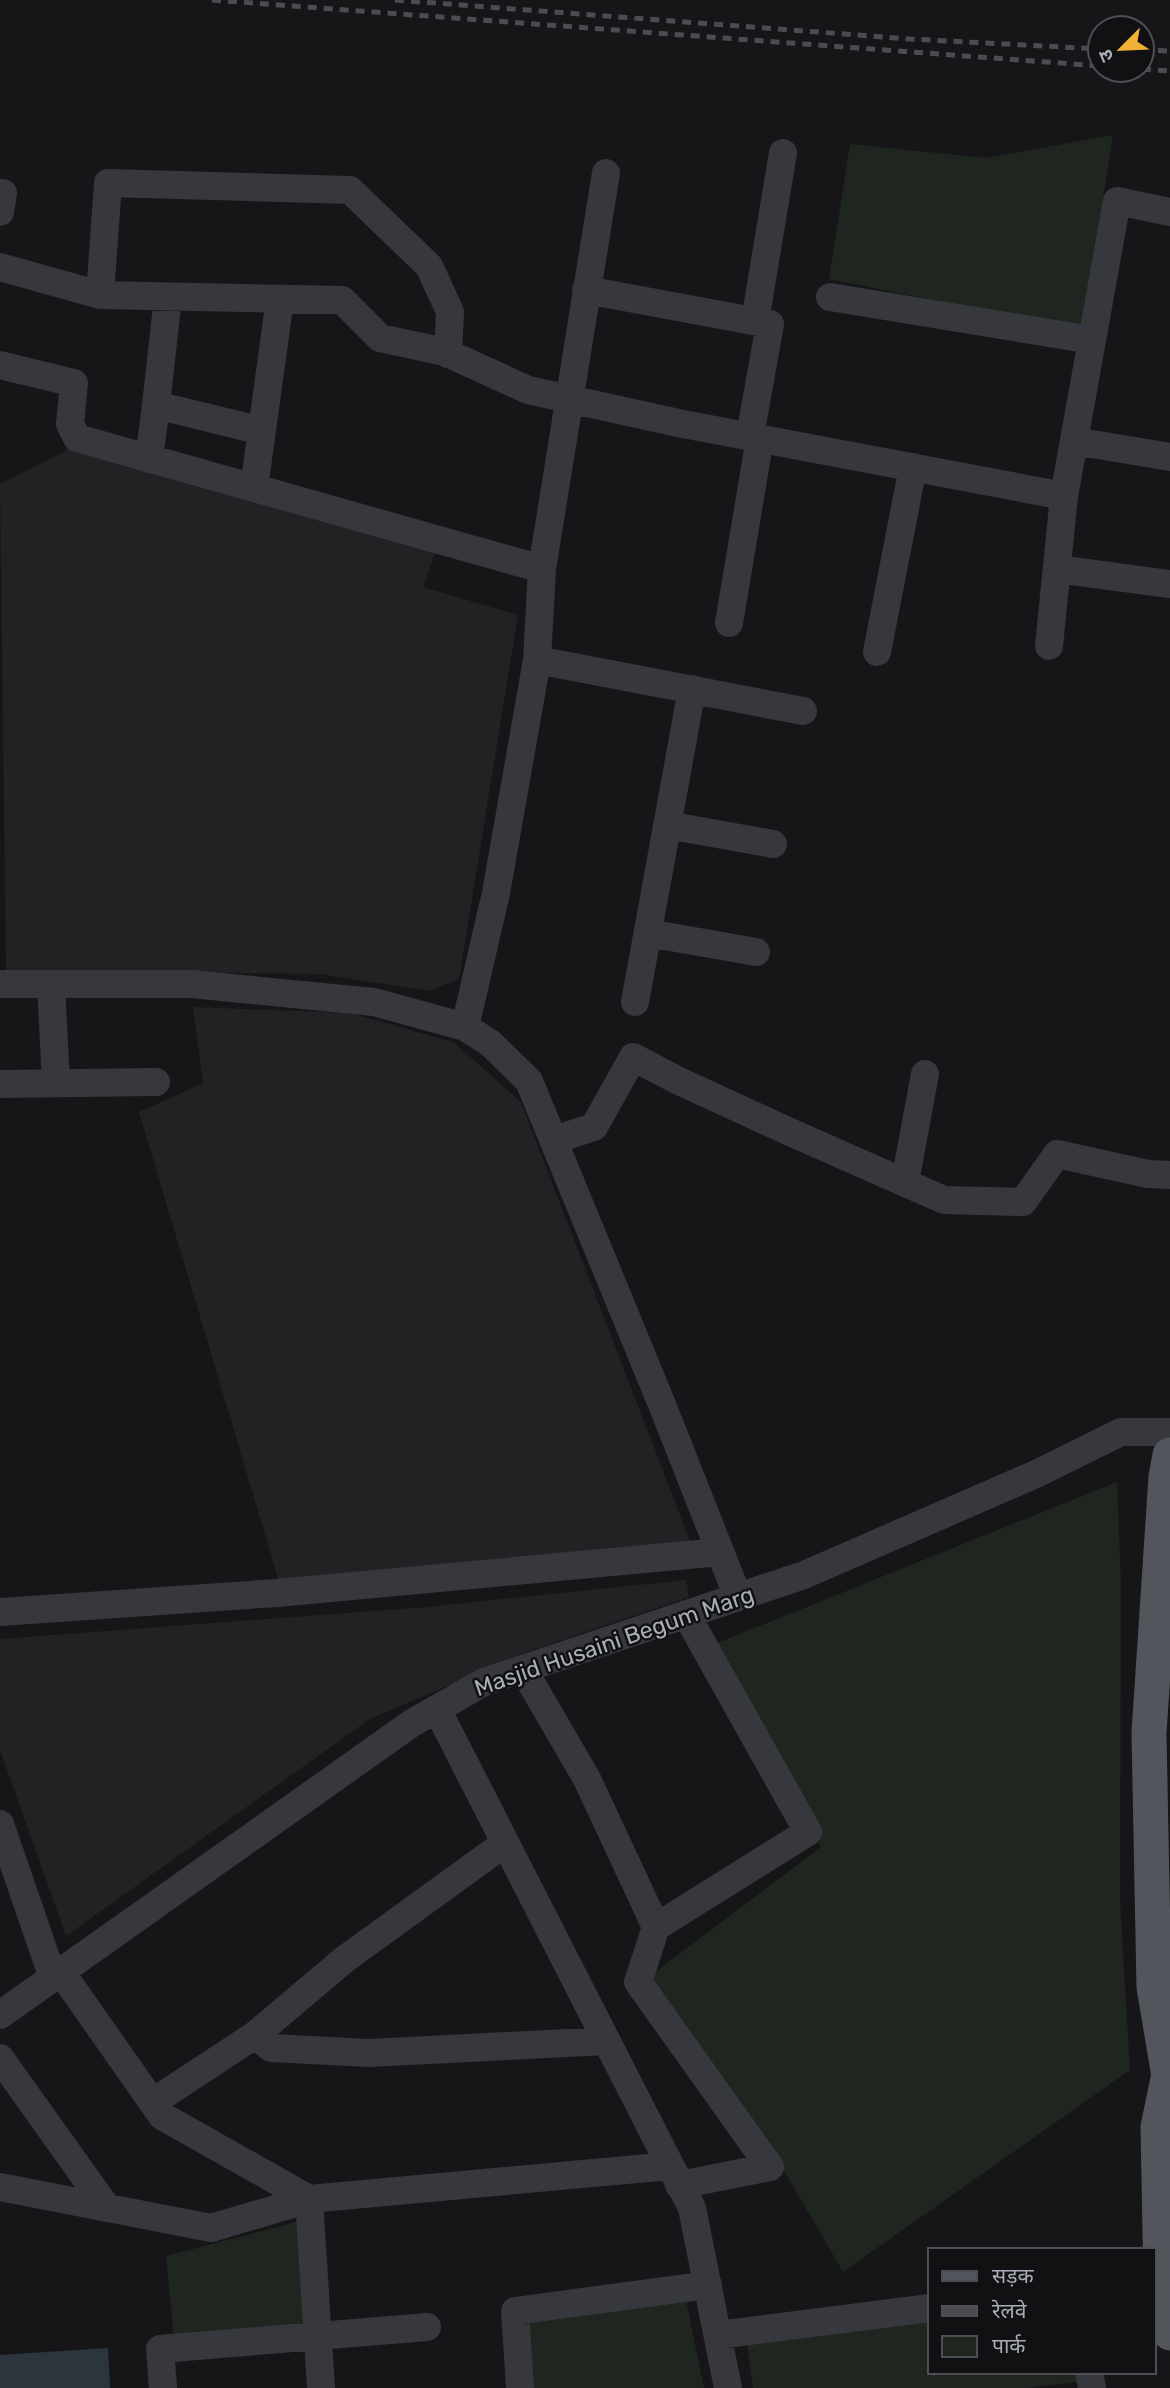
<svg xmlns="http://www.w3.org/2000/svg" width="1170" height="2388" font-family="Rubik,'Noto Sans Devanagari',sans-serif">
<style>
.built{fill:#222225}
.green{fill:#1e261f}
.water{fill:#2c353c}
.lines{fill:none;stroke-linecap:round;stroke-linejoin:round}
.minor{stroke:#37383d;stroke-width:28}
.major{stroke:#53555c;stroke-width:35}
.rail{stroke:#4a4c52;stroke-width:5;stroke-dasharray:9 7;stroke-linecap:butt}
.labels{text-anchor:middle;stroke-width:5;stroke-linejoin:round;paint-order:stroke}
.street-label{font-size:23px;fill:#a8adb8;stroke:#111113}
</style>
<rect width="100%" height="100%" fill="#161618"/>
<!-- built -->
<path class="built" d="M79,444L436,550L423,587L518,615L459,979L429,991L319,974L6,970L0,484Z
M193,1007L350,1013L453,1042L521,1102L692,1546L281,1588L139,1112L203,1083Z
M686,1580L689,1597L524,1653L370,1719L66,1936L0,1750V1639L427,1607Z"/>
<!-- green -->
<path class="green" d="M1113,135L1083,330L829,279L850,144L986,158Z
M1117,1482L1121,1587L1120,1900L1130,2070L843,2272L783,2169L646,1979L821,1847L712,1645Z
M300,2221L308,2328L174,2340L166,2256Z
M686,2300L704,2388H531L527,2319Z
M930,2318V2372H1082L1083,2381L1028,2388H753L747,2343Z"/>
<!-- water -->
<path class="water" d="M108,2348L110,2388H0V2355Z"/>
<g class="lines">
<!-- minor -->
<path class="minor" d="M0,194L3,193L0,212
M0,267L100,295L342,300L380,338L445,352L528,390L683,424L1064,496
M586,290L770,324L750,436
M100,295L108,183L350,190L429,266L450,312L448,354
M168,297L156,405L262,431
M830,297L1092,340
M755,321L783,153
M0,365L74,383L70,424L77,438L542,569
M1074,441L1170,457
M149,459L156,405
M254,488L280,299
M1057,569L1170,584
M729,623L760,438
M1049,646L1064,496L1117,201L1170,212
M877,652L913,467
M537,660L803,711
M667,825L773,844
M648,933L756,952
M0,984H191L374,1002L465,1027L490,1043L529,1081L663,1407L738,1597
M51,984L56,1083
M635,1002L692,689
M465,1027L496,893L537,660L542,569L606,173
M0,1084L156,1082
M554,1140L594,1127L633,1057L679,1081L790,1132L944,1200L1023,1202L1057,1154L1148,1174L1170,1175
M905,1182L925,1074
M0,1612L277,1593L720,1552
M523,1669L587,1779L656,1927L638,1982L770,2167L679,2185
M437,1709L692,2208L728,2388
M0,1824L53,1978
M656,1927L808,1832L686,1614
M61,1972L162,2116L309,2199L670,2166
M0,2015L412,1723L484,1682L804,1575L1036,1474L1121,1432H1170
M255,2035L345,1959L505,1843
M0,2058L107,2208
M153,2102L255,2035L271,2048L369,2053L606,2041
M0,2187L211,2228L309,2199L321,2388
M718,2335L930,2308
M1089,2372L1092,2388
M163,2388L160,2349L427,2327
M520,2388L515,2311L708,2285"/>
<!-- major -->
<path class="major" d="M1170,1455L1166,1477L1149,1733L1154,1987L1170,2082
M1169,2074L1158,2127L1161,2283L1170,2333"/>
<!-- rail -->
<path class="rail" d="M212,0L1100,66
M395,0L910,39L1100,49
M1142,50L1170,51
M1142,69L1170,71"/>
</g>
<g class="labels">
<!-- street labels -->
<g class="street-label">
<text transform="translate(614 1641) rotate(-19)" y="8">Masjid Husaini Begum Marg</text>
</g>
</g>
<!-- legend -->
<rect x="928" y="2248" width="228" height="126" fill="#111113" stroke="#4d4f55" stroke-width="2"/>
<rect x="942" y="2271" width="35" height="10" fill="#53555c" stroke="#4d4f55" stroke-width="2"/>
<text x="992" y="2283" font-size="21" fill="#a8adb8">सड़क</text>
<rect x="942" y="2306" width="35" height="10" fill="#4a4c52" stroke="#4d4f55" stroke-width="2"/>
<text x="992" y="2318" font-size="21" fill="#a8adb8">रेलवे</text>
<rect x="942" y="2336" width="35" height="21" fill="#1e261f" stroke="#4d4f55" stroke-width="2"/>
<text x="992" y="2353" font-size="21" fill="#a8adb8">पार्क</text>
<!-- north arrow -->
<g transform="translate(1121 49) rotate(246)"><circle r="33" fill="#111113" stroke="#4d4f55" stroke-width="2"/>
<path d="M0-5L12 26L0 18L-12 26Z" fill="#f2b134"/>
<text y="-10" font-size="19" font-weight="bold" text-anchor="middle" fill="#a8adb8">उ</text>
</g>
</svg>
